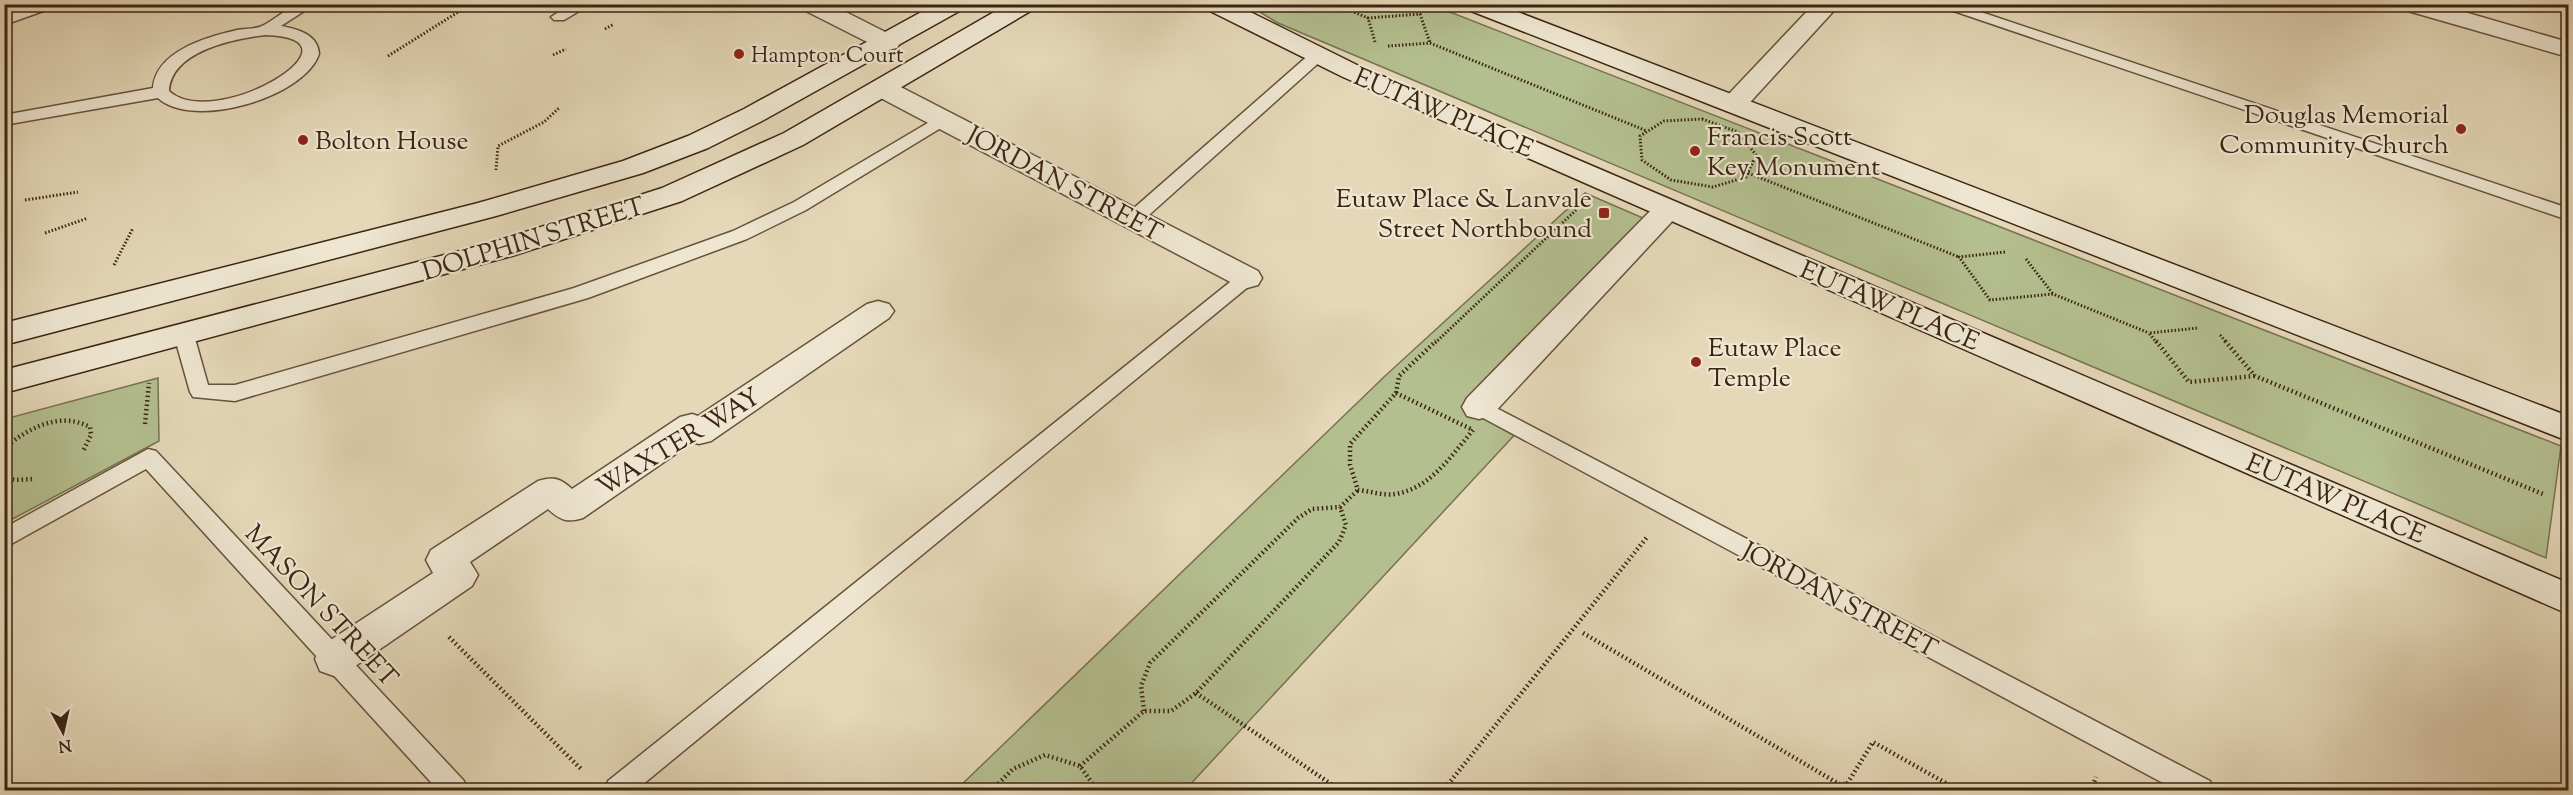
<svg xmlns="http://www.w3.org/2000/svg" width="2573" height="795" font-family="'Sorts Mill Goudy',serif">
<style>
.green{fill:#b4bf8f;stroke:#787252;stroke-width:1.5}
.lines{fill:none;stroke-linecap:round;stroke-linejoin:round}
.lane-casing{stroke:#66523d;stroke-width:3}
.street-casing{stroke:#66523d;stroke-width:3}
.secondary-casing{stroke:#3c2514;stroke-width:3}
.path-far1{stroke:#3c2514;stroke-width:3;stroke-dasharray:1.5 2;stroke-linecap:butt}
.path{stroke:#3c2514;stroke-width:4.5;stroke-dasharray:1.5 3;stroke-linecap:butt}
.lane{fill:#eee6d1;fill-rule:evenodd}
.street{fill:#eee6d1;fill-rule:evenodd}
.secondary{fill:#eee6d1;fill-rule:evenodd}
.poi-dot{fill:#8f2418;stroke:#eee6d1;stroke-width:2}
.labels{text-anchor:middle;stroke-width:4.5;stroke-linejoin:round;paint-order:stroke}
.far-poi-label{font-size:22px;fill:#3c2514;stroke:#eee6d1;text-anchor:start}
.street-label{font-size:26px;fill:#3c2514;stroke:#eee6d1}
.poi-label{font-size:26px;fill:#3c2514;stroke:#eee6d1;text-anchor:start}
</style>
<rect width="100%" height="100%" fill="#e5d8b8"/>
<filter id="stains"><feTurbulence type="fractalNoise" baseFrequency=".00333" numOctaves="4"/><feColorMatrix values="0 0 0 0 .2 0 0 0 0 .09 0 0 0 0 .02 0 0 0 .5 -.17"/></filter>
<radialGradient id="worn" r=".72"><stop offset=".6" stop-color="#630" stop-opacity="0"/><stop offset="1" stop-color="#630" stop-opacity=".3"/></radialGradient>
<!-- green -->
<path class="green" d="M1248,5H1432L2561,446L2546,558L1278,23Z
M1585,193L1650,221L1482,397L1520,429L1185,790H956L1385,376Z
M158,378L159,441L5,523V419Z"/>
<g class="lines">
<!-- lane casing -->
<g class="lane-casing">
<path id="lane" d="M296,4H315L281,26C297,29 318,34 319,54C304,98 192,130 158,98L4,125V115L153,88C156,51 207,37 237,30C244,29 258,29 264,25C275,19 284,11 296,4ZM265,35C374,38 215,133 169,91C171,51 233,39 265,35Z
M571,4H591L564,20H554L551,17Z
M1933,4H1957L2568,208V220Z
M1317,51L1323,53L1325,56L1323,59L1140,223H1126L1124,219L1126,215L1311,53Z
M943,114L949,115L951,119L949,123L806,210L747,239L588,298L235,401L193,397L190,392L174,335L177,330H191L194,335L208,385H235L574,288L733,231L794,202Z
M1247,272L1254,274L1257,278L1254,282L636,790H604L608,781L1240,274Z
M1479,399L2210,781L2214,790H2176L1472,412L1468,407L1472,402Z
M148,449L156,451L464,781L468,790H438L146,469L4,548V528Z"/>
</g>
<!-- street casing -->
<g class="street-casing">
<path id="street" d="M18,4H53L49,9L4,25V9Z
M798,4H830L897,38L900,43L897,48L888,50L879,48L802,9Z
M1814,4H1840L1743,110L1734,112L1725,110L1721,104L1725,98Z
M2397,4H2437L2568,42V57L2401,9Z
M882,80L891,82L1258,271L1262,278L1258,285L1247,288L1236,285L873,94L869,88L873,82Z
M1668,200L1678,203L1682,209L1678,215L1491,416L1479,419L1467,416L1462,407L1467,398L1658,203Z
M878,301L889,304L894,311L889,318L711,441L699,444L693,442L583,518C567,523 560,520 548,509L470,562L478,575L472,586L348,671L334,676L320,671L315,659L320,647L433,573L426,560L431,550L538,481C553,476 560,478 572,489L680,417L692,414L698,416L867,304Z"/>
</g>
<!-- secondary casing -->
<g class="secondary-casing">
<path id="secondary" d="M936,4H967L963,9L762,121L708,148L643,173L496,216L4,345V323L478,203L623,161L688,136L744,109Z
M1008,4H1038L1034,9L803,145L682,201L515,255L4,393V370L494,242L662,188L784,133Z
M1202,4H1234L1361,67L2568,583V614L1343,77L1206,9Z
M1462,4H1497L2568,416V441L1466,9Z"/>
</g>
<!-- path-far1 -->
<path class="path-far1" d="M1335,4L1368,18
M605,29L614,24
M1375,42L1368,18L1420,14L1430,43
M1388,46L1430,43L1647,131
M553,55L566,49
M388,56L471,4
M1702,119L1738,132L1756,155L1746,177L1713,187L1671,180L1642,160L1640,136L1664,121Z
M496,170L498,146L544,122L559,108
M1748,173L1959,257
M25,200L78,192
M45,233L88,218
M2005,252L1959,257L1990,300L2053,294L2149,333
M2026,259L2053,294
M114,265L133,228
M2220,335L2227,343
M1435,343L1576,210
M2157,343L2149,333L2198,328"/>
<!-- path -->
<path class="path" d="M2156,341L2189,382L2255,376
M2225,341L2255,376L2543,494
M1396,393L1473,430C1452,455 1430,489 1395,494C1383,496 1370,491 1358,490L1350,465V444Z
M1396,393L1399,376L1436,341
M145,424L149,383
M4,448C29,428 59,411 90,427L91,435L83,451
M4,477L15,480L33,479
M1583,633L1839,784H1847L1873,742L1958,790
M449,637L581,769
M1196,693L1340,790
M1144,711L1141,686L1150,663L1298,518L1312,509L1340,507L1358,490
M1080,766L1144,711H1171L1196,693L1339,542L1346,525L1340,507
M1445,788L1648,536
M992,790L1013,769L1045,755L1080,766L1097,790
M2091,790L2096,777"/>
<!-- lane -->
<use href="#lane" class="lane"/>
<!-- street -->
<use href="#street" class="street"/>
<!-- secondary -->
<use href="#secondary" class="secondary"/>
</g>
<!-- markers -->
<g class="poi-dot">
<circle cx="739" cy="54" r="6"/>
<circle cx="2461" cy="129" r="6"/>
<circle cx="303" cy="140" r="6"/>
<circle cx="1695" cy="151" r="6"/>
<rect x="1598" y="207" width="12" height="12" rx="3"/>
<circle cx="1696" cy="362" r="6"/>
</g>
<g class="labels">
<!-- far-poi labels -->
<g class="far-poi-label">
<text x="751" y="62">Hampton Court</text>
</g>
<!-- street labels -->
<g class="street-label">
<text transform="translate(1444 112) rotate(23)" y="9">EUTAW PLACE</text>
<text transform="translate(1065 183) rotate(28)" y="9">JORDAN STREET</text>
<text transform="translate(533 238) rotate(-17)" y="9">DOLPHIN STREET</text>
<text transform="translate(1890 305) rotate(23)" y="9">EUTAW PLACE</text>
<text transform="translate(678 441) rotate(-31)" y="9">WAXTER WAY</text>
<text transform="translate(2336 498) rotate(23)" y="9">EUTAW PLACE</text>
<text transform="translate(1840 599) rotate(28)" y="9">JORDAN STREET</text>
<text transform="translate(322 605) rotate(47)" y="9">MASON STREET</text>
</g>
<!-- poi labels -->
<g class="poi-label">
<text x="2449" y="123" text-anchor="end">Douglas Memorial<tspan x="2449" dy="30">Community Church</tspan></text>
<text x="1707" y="145">Francis Scott<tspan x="1707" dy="30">Key Monument</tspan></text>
<text x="315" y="149">Bolton House</text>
<text x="1592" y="207" text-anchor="end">Eutaw Place &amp; Lanvale<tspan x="1592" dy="30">Street Northbound</tspan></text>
<text x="1708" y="356">Eutaw Place<tspan x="1708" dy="30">Temple</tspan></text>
</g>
</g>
<!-- margin -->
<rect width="2573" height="795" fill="none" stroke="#e5d8b8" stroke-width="24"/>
<rect x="6" y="6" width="2561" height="783" fill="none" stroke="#3c2514" stroke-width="3"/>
<rect x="12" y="12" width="2549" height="771" fill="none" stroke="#3c2514" stroke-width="1.5"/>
<!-- north arrow -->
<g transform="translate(63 732) rotate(172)" stroke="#eee6d1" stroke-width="4.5" paint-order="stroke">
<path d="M0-4.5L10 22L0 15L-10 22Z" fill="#3c2514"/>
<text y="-9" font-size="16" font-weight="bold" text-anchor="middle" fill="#3c2514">N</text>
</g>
<rect width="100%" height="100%" filter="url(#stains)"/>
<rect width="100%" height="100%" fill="url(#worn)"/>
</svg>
